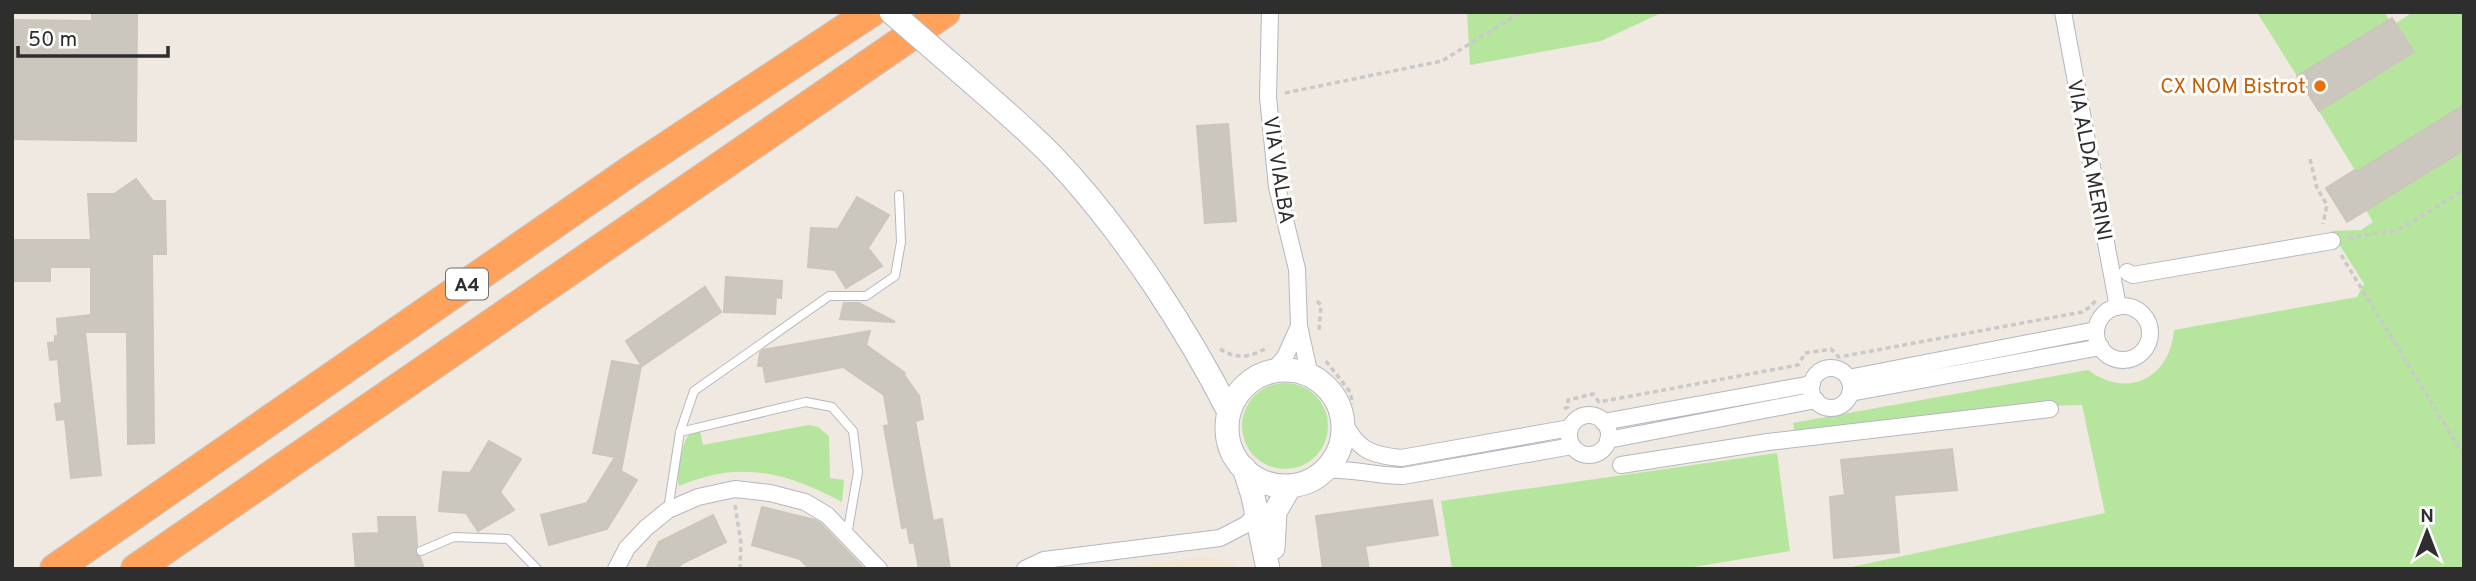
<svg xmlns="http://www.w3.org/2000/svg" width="2476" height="581" font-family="Overpass,sans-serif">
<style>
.education{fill:#f0e6d1}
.green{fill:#b6e59e}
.building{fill:#cbc7bf;stroke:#cbc5ba;stroke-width:2}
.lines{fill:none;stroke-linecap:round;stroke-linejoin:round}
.lane-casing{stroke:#b4b7c1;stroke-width:10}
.street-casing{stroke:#b4b7c1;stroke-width:18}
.secondary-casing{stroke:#b4b7c1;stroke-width:25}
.highway-casing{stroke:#c9c9c9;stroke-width:32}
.path{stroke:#c9c9c9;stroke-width:3.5;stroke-dasharray:5 3.5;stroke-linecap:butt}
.lane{stroke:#fff;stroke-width:8}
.street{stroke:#fff;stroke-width:16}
.secondary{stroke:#fff;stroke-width:23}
.highway{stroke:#ffa35c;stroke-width:30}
.secondary-bridge-casing{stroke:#b4b7c1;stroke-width:25;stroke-linecap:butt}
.secondary-bridge{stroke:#fff;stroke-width:23}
.food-dot{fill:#e8710a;stroke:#fff;stroke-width:2.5}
.labels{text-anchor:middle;stroke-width:6;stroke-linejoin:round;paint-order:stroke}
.shield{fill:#fff;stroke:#6d6d6d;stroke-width:2}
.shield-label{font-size:19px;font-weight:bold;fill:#2e2e2e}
.food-label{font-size:21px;fill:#c56008;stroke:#fff;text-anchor:end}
.street-label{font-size:21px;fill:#2e2e2e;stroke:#fff}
</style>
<rect width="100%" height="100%" fill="#efe9e1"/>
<!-- education -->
<path class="education" d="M1201,557L1219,559L1232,563L1240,569H1119Z"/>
<!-- green -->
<path class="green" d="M1467,12H1663L1601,41L1470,65Z
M2260,12H2385L2389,20L2297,76L2258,14Z
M2413,12H2464V105L2356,172L2319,111L2414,53L2396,23Z
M2464,150V569H1842L2105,513L2082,405L1986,408L1795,434L1793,423L2088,370C2127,399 2170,379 2174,330L2357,297L2364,284L2331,231L2361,230L2373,222L2366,210Z
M1242 426a43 43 0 1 1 86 0a43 43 0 1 1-86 0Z
M809,425L818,427L829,436L830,478L844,480L842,502C787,472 739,460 679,486C676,478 682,441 689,435C692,433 696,432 700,431L703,445Z
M1777,453L1790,551L1681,569H1452L1441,501Z"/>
<!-- building -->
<path class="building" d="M92,12H137L136,141L12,139V20L92,21Z
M2392,18L2414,52L2319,111L2297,76Z
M2464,105V150L2347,222L2326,188L2355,170L2356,172Z
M1228,124L1236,221L1205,223L1197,126Z
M136,179L153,201H165L166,254H152L154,443L128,444L127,332H85L101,475L71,478L65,419L57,420L55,404L62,403L58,359L50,360L48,343L55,342V336H58L57,319L91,315V267H50V281H12V240H91L88,194H114Z
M857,197L889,215L868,248L882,266L846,288L835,270L808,267L811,228L838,229Z
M726,277L782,281L781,298L776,297L775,314L724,312Z
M705,287L721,312L642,366L626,341Z
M844,303H859L895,322L840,319Z
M870,331L866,345L905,373L904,375L919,396L923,419L915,421L933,521L942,519L950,569H919L914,542L910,543L907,527L902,528L884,426L889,425L884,395L843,367L766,382L763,366H758L760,353L763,350Z
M612,361L641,366L621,471L637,480L607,529L549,545L541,515L587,503L615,457L593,453Z
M489,441L521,459L500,492L514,510L478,531L466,513L439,511L443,472L470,473Z
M1952,449L1957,490L1894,495L1899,552L1834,558L1830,497L1845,495L1841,460Z
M1432,500L1438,535L1365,546L1369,569H1323L1316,516Z
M762,507L815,520L820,523L864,569H809L800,559L752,545Z
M713,515L726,542L681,564L678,569H646L659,542Z
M378,517H415L417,546L415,553L420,557L424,569H356L353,534L379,533Z"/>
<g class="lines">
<!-- lane casing -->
<g class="lane-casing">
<path id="lane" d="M680,432L806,402L832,407L853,431L858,472L847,535
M668,510L680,432L694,391L829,296H866L895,276L901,242L899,195
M421,551L454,537L508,539L537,569"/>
</g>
<!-- street casing -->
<g class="street-casing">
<path id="street" d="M1270,12L1268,97L1277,187L1297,269L1299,326L1310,376
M2063,12L2118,307
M2127,272L2133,275L2332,241
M2096 333a27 27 0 1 1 54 0a27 27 0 1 1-54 0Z
M1811 388a20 20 0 1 1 40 0a20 20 0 1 1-40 0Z
M1273,371L1285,357L1299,326
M1848,378L2096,330
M1850,393L2101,347
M1569 435a20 20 0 1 1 40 0a20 20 0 1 1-40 0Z
M1342,419C1357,449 1369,455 1401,458L1570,428
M1603,422L1812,384
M1608,440L1816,400
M1621,465L1768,442L2050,409
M1324,470C1351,468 1377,476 1403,476L1572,446
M616,569L627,548L646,528L668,510L698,497L735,489L770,493L805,502L827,515L879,569
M1025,569L1044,560L1220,538L1247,524L1257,512"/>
</g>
<!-- secondary casing -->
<g class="secondary-casing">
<path id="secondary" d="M974,84C1007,113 1042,143 1071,176C1131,244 1187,330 1228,410
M1227 428a58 58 0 1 1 116 0a58 58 0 1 1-116 0Z
M1244,468L1253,496L1268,569
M1273,548L1275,512L1290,486"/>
</g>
<!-- highway casing -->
<g class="highway-casing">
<path id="highway" d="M55,569L633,169L871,12
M136,569L945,12"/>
</g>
<!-- path -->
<path class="path" d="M1285,93L1442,61L1521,12
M2310,159L2317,188L2327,205L2323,224
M2348,238L2398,230L2464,190
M2341,255L2464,456
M1317,301L1321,305L1319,330
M1220,349C1237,360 1252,357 1268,347
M1326,361L1350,392L1353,404
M1564,409L1568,407V400L1593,394L1599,402L1798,365L1805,353L1831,349L1839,357L2082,312L2090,307L2097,299
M735,505L741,543L740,569"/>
<!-- lane -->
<use href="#lane" class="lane"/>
<!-- street -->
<use href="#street" class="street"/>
<!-- secondary -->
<use href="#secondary" class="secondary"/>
<!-- highway -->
<use href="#highway" class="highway"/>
<!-- secondary-bridge casing -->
<g class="secondary-bridge-casing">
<path id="secondary-bridge" d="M891,12L974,84"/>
</g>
<!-- secondary-bridge -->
<use href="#secondary-bridge" class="secondary-bridge"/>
</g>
<!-- markers -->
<circle class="food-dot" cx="2320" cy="86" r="7"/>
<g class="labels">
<!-- shield labels -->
<rect class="shield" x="446" y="268.5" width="42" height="31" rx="5"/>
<g class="shield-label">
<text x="467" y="291">A4</text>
</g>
<!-- food labels -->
<g class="food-label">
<text x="2306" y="93">CX NOM Bistrot</text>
</g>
<!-- street labels -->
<g class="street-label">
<text transform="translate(2090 160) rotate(79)" y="7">VIA ALDA MERINI</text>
<text transform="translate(1279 170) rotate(81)" y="7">VIA VIALBA</text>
</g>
</g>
<!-- border -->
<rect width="2476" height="581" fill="none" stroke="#2e2e2e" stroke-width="28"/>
<!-- north arrow -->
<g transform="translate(2427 532)" stroke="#ffffff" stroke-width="5" paint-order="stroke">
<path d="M0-5L12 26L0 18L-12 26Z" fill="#2e2e2e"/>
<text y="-10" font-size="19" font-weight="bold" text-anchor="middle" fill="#2e2e2e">N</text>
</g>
<!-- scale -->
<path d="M18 46v10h150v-10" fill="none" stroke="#2e2e2e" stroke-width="3.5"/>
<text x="28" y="46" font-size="21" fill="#2e2e2e" stroke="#ffffff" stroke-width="5" paint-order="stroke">50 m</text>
</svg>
